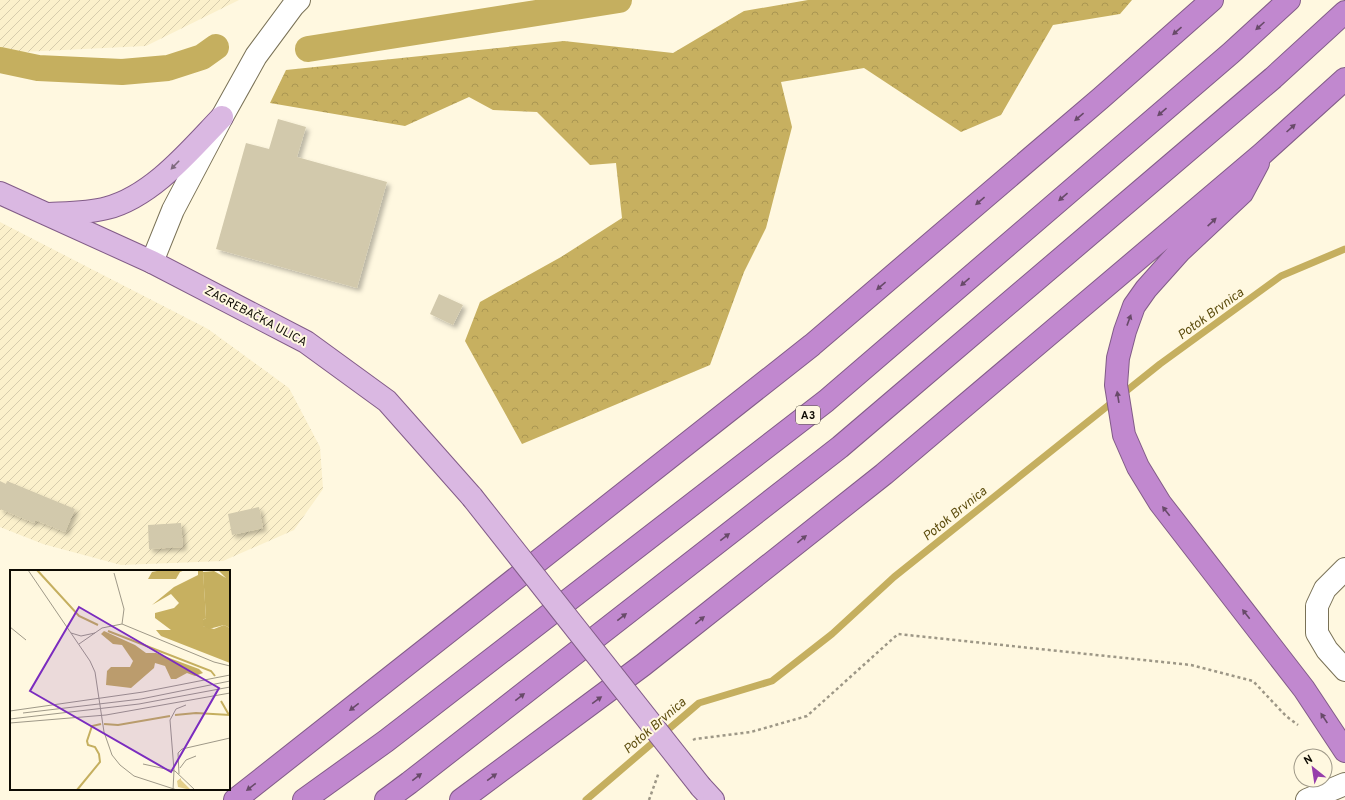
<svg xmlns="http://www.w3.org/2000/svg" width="1345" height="800" font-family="Overpass,sans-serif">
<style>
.industrial{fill:url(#industrial-furrows)}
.forest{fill:url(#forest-crowns)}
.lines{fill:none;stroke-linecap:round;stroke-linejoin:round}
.stream{stroke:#c5af5f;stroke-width:7}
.canal{stroke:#c5af5f;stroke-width:26}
.building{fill:#d2c9ac;filter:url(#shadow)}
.minor-casing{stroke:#797156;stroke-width:24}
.major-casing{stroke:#825c88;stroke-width:24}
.highway-casing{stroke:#825c88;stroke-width:24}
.path{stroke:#9d9786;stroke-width:2.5;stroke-dasharray:3 3;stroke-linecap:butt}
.minor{stroke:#fff;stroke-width:22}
.major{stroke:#dab8e2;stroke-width:22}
.highway{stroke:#c188cf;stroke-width:22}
.major-bridge-casing{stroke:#825c88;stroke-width:24;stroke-linecap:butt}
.major-bridge{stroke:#dab8e2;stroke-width:22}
.oneway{fill:#684a69}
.oneway2{fill:#7e6a7e}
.labels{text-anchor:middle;stroke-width:4;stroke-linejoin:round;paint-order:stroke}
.shield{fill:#fff8e0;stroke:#565245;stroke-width:1}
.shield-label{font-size:11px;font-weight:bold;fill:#0e0b03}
.street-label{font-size:12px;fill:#0e0b03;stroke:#fff8e0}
.water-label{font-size:13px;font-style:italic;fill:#5e4e0f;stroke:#fff8e0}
.inset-river{fill:none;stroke:#c5af5f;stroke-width:2}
.inset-road{fill:none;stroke:#9f9988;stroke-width:1}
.view{fill:#7b2cbf;fill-opacity:0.15;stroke:#7b2cbf;stroke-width:2}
.inset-edge{fill:none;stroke:#0e0b03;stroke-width:2}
</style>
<defs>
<pattern id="industrial-furrows" width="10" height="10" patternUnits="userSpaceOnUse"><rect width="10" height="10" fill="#fbf0cb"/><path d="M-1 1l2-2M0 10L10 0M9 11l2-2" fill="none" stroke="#d6ccad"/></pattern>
<pattern id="forest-crowns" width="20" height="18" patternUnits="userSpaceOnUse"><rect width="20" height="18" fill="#c7b060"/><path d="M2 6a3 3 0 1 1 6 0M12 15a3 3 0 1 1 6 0" fill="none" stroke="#aa9652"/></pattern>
<filter id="shadow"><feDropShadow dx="3.5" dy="3.5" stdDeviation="2" flood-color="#0004"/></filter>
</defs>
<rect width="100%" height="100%" fill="#fff8e0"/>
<!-- industrial -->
<path class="industrial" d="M0,0H239L146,46L1,53H0Z
M0,222L208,329L289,388L320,447L323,489L294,530L223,561L121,565L43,544L0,527Z"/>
<!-- forest -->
<path class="forest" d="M808,0H1132L1120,14L1053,25L1001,115L961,132L864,68L781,82L792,127L766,228L744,272L710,365L522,444L465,341L480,302L561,257L622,218L616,163L590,165L537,112L493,110L469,97L405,126L270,103L286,70L564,41L673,53L744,11Z"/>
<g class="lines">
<!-- stream -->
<path class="stream" d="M586,800L699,703L772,681L832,634L894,577L1160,364L1281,276L1345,249"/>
<!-- canal -->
<path class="canal" d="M308,49L619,0
M0,60L38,68L122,72L168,68L202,57L216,47"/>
</g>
<!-- building -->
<path class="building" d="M278,119L306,127L297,157L387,182L357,288L216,249L246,143L269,149Z
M439,294L463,305L453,325L430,314Z
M0,481L6,484L7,481L75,509L65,532L35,520L34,523L0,509Z
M259,507L263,528L232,535L228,514Z
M181,523L183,547L149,549L148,525Z"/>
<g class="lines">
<!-- minor casing -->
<g class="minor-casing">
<path id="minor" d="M152,262L173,210L222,117L256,56L293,6L299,0
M1345,569L1325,589L1317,606V633L1327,650L1345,670
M1307,800L1345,784"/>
</g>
<!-- major casing -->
<g class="major-casing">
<path id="major" d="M0,193L152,262L306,342L387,401L472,497
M49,214C69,213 89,213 107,208C153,196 191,149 222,117
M701,787L713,800"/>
</g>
<!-- highway casing -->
<g class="highway-casing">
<path id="highway" d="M1258,163L1242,193L1180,251L1146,289L1134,306L1125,331L1118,358L1116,385L1124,435L1138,467L1160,503L1304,689L1345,751
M235,800L812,345L1101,98L1212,0
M304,800L386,741L826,401L1231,53L1289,0
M386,800L409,783L840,447L1273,78L1345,12
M461,800L643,665L884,474L1262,154L1345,79"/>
</g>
<!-- path -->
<path class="path" d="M693,740L695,739L751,732L807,716L898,634L1191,665L1253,681L1286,716L1298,725
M649,800L659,772"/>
<!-- minor -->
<use href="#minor" class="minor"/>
<!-- major -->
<use href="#major" class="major"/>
<!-- highway -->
<use href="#highway" class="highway"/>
<!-- major-bridge casing -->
<g class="major-bridge-casing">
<path id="major-bridge" d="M472,497L701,787"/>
</g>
<!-- major-bridge -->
<use href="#major-bridge" class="major-bridge"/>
</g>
<!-- one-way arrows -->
<defs><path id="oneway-solid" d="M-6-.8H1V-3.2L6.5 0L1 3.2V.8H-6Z"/></defs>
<g class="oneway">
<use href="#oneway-solid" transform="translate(1260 26) rotate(138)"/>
<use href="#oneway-solid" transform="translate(1177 31) rotate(139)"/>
<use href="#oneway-solid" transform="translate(1162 112) rotate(139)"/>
<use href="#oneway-solid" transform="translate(1079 117) rotate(140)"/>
<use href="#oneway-solid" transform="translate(1291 128) rotate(-42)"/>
<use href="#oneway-solid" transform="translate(1063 197) rotate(139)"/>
<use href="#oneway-solid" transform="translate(980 201) rotate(140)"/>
<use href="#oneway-solid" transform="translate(1212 222) rotate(-43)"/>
<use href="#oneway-solid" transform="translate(965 282) rotate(139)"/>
<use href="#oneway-solid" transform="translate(881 286) rotate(140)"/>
<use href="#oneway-solid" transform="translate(1129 320) rotate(-70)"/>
<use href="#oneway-solid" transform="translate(1118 397) rotate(-99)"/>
<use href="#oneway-solid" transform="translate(1166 511) rotate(-128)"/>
<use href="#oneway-solid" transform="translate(725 537) rotate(-38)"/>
<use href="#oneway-solid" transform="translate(802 539) rotate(-39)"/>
<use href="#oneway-solid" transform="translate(1246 614) rotate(-128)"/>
<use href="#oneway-solid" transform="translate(622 617) rotate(-38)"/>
<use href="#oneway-solid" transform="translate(700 620) rotate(-39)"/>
<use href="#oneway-solid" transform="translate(520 697) rotate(-38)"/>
<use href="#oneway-solid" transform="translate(597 700) rotate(-36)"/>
<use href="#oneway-solid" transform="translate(354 707) rotate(142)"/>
<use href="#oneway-solid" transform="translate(1324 718) rotate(-124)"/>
<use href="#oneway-solid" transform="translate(417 777) rotate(-38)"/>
<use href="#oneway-solid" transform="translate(492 777) rotate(-36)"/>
<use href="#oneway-solid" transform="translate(251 787) rotate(142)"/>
</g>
<use class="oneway2" href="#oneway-solid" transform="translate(175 165) rotate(134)"/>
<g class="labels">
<!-- shield labels -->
<rect class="shield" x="796" y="406" width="24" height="18" rx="3"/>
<g class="shield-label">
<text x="808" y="419">A3</text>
</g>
<!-- street labels -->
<g class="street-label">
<text transform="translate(256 316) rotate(28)" y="4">ZAGREBAČKA ULICA</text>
</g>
<!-- water labels -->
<g class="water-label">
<text transform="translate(1210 313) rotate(-36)" y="5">Potok Brvnica</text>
<text transform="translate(954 513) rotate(-39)" y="5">Potok Brvnica</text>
<text transform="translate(654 725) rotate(-41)" y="5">Potok Brvnica</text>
</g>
</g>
<!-- overview -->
<g transform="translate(10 570)">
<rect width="220" height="220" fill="#fff8e0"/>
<path d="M171,208V210L181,220L168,217L167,211Z" fill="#e4cf8a"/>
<path d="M152,0H175L170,2L166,9H138L142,2ZM188,0H193L196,48L193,50V56L204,59L214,55L220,58V93L151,66L146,60H161L145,48V43L164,38L169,33L161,24L142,35L164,17L188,5ZM94,61L125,75L136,83H146L189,99L193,103L185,106L177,103L166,109H161L155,96L145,93L144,98L121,118L96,115L97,101L101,97H120L123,91L112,75L103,74L91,64Z" fill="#c7b060"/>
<path d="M208,0H220V58L214,55L199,59L193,56V50L196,48L193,2L204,1L216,8Z" fill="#c5af5f"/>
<path class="inset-river" d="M27,0L69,46L88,55M98,61L201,101L205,106M211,131L219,145M165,145L186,143L220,145M94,154L108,155L160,146M67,220L90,192L89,184L85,177L78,175L77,171L82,156L91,154"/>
<path class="inset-road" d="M18,0L80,91L85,102L94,162L102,185L110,195L124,206L167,220M112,54L204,92L220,96M0,57L16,70M61,63L71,66L85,63M69,74L92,58L112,54L114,39L104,3M0,141L133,122L220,105M13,143L131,129L220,111M0,149L129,134L220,117M0,153L96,145L220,123M133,194L165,201L185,220M170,198L176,190L186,186M164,200L160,150L166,139L176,135M169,204L168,183L172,179L220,168M163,220L164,200"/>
<path class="view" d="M69,37L209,118L161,202L20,121Z"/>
<rect width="220" height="220" class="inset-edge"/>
</g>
<!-- north arrow -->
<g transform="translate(1313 768) rotate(330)"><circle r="19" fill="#fff8e0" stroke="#9f9988"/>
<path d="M0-3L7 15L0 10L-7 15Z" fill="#963eab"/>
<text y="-6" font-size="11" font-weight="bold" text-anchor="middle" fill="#0e0b03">N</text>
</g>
</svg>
